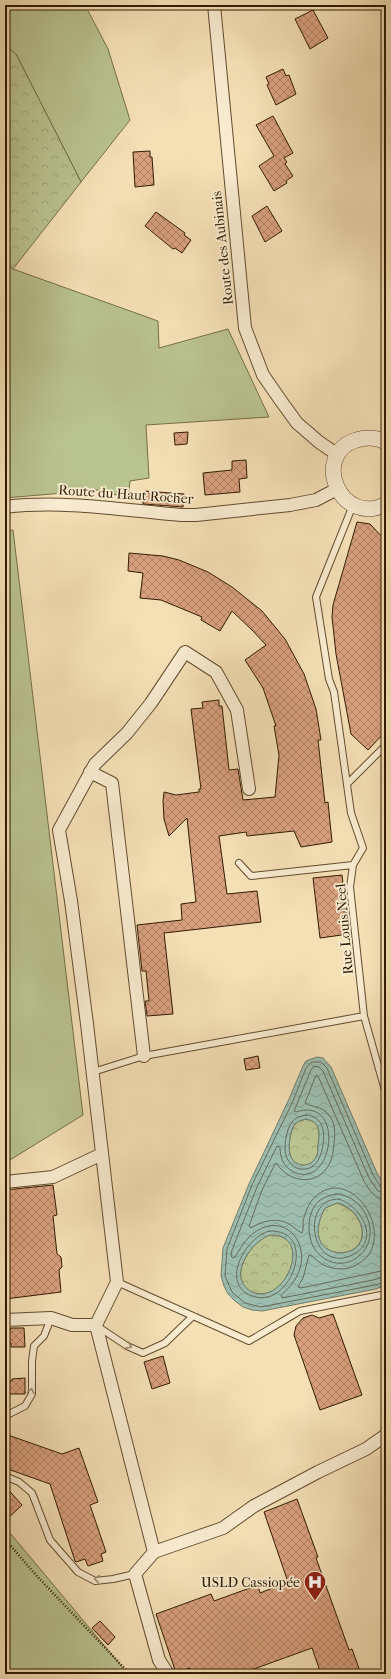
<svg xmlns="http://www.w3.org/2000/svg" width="391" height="1679" font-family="'IM FELL French Canon',serif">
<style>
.green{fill:#b9c390;stroke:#756f48}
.forest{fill:url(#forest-crowns);stroke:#756f48}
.water{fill:url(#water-waves);stroke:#717c69;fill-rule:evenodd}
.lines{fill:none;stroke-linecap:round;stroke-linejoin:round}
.shore{stroke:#666c58;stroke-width:1}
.building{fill:url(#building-cross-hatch);stroke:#311b00}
.service-casing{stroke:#624c2e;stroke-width:8}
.minor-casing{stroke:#624c2e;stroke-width:14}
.tertiary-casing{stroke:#624c2e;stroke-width:16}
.path{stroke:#311b00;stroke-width:2.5;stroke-dasharray:1 2;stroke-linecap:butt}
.service{stroke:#f8ebd0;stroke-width:6}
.minor{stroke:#f8ebd0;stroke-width:12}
.tertiary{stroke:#f8ebd0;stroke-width:15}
.oneway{stroke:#9e8d72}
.labels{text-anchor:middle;stroke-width:3.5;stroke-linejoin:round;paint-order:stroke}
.street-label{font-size:14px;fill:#311b00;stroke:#f8ebd0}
.poi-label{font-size:14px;fill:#311b00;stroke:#f8ebd0;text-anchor:end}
</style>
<defs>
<pattern id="forest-crowns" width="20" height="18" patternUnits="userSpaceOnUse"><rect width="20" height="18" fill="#b9c390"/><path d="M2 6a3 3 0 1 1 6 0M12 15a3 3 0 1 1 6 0" fill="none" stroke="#a0a77a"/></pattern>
<pattern id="water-waves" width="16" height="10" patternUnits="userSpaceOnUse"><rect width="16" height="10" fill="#9cbdaf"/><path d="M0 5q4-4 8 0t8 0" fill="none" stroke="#87a295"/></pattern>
<pattern id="building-cross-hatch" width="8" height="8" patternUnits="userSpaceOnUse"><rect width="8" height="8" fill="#d9a07e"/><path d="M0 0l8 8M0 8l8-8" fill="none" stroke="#b18265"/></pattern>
</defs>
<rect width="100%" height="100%" fill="#f5e0b6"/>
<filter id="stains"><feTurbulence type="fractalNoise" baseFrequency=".005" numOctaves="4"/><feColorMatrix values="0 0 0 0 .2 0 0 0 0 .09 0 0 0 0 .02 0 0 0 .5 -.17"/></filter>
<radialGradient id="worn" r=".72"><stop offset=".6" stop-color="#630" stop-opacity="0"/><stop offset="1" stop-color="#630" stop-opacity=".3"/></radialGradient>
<!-- green -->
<path class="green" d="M5,5H85L108,49L130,120L81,182L16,54L5,45Z
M5,262L13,269L158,321L159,348L228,329L269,417L146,425L149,478L130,481L128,498L98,490L5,498Z
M13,530L83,1115L5,1163V531Z
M5,1527L128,1674H5Z"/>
<!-- forest -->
<path class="forest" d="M5,45L16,54L81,182L13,269L5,262Z
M306,1119C321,1122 320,1133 318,1145C318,1151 318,1156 314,1160C308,1168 295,1166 291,1157C287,1150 290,1130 295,1124C298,1121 302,1120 306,1119Z
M337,1203C348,1207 358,1214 361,1225C373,1265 295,1264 325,1208Z
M270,1235C316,1234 284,1307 252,1292C226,1279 250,1242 270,1235Z"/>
<!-- water -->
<path class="water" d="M317,1057L323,1058L331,1067L377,1173L386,1188V1285L376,1289L262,1311L252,1310L243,1307L235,1301L228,1294L224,1286L221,1276L223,1248L249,1184L289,1099L303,1066L306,1061ZM306,1119C321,1122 320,1133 318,1145C318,1151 318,1156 314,1160C308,1168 295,1166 291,1157C287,1150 290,1130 295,1124C298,1121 302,1120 306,1119ZM337,1203C348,1206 358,1214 361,1225C374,1265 295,1264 325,1208ZM270,1235C316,1234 284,1307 252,1292C226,1278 250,1242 270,1235Z"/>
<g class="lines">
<!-- shore -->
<path class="shore" d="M306,1115C323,1117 325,1130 323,1145C321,1157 316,1171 300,1169C295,1168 291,1165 288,1160C282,1152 286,1129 292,1122C296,1117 301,1116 306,1115Z
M386,1189L381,1187L373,1175L327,1068L321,1062H312L306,1068L293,1101L252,1185L227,1249L225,1276L232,1292L245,1303L261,1307L375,1285L386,1282
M336,1194C344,1194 354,1199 360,1206C391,1244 344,1283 317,1252C306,1240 306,1212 319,1201C324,1197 330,1195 336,1194Z
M386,1194L378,1191L369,1178L323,1071L319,1067L314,1066L311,1070L294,1111L296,1112C347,1095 333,1194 292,1171C283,1166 280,1157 280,1147L277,1146L257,1187L232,1250L231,1256L233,1258L235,1257C239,1251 243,1243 249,1237C287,1201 327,1258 281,1295L282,1298L373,1280L386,1276
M339,1199C364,1208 381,1243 350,1256C310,1272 300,1198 339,1199Z
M386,1200C374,1200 370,1190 364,1181L318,1076L316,1075L305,1103C312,1108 321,1105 329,1115C336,1124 335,1134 334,1144C333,1153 332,1161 327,1168C314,1186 289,1182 277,1164H275L262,1190L249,1226L251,1228C263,1221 276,1217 289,1224C293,1226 297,1231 302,1233C304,1229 303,1226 303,1221C305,1213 309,1202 315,1197C347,1166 391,1223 368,1256C361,1263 352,1269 342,1269C334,1269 325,1267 319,1262C315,1259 313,1256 309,1255L303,1278L298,1287L301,1288L386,1270
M269,1231C319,1229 292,1306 256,1297C218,1288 243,1239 269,1231Z"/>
</g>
<!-- building -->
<path class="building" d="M313,10L328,38L310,49L295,19Z
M283,69L286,76L289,75L296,94L276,105L267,85L269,84L266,77Z
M273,116L293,153L284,158L287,162L285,164L293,176L286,181L287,183L274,191L259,166L274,156L256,125Z
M150,151V157H152L154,185L135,187L133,152Z
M267,206L282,231L265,242L252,216Z
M156,212L185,233L184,235L191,240L182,253L175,248L173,249L145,226Z
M188,432L187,444L175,445L174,433Z
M246,460L247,478L239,479L240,492L205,495L203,473L232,470V461Z
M144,491L184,494L183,507L143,504Z
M357,522L370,524L386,541V731L368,750L351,734L336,654L332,617L333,605Z
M129,553L163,556L179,560L208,572L232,587L262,611L285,639L304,674L316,709L321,740H318L325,803L328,802L332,842L301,847L294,831L247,836L246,832L219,836L227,894L257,891L261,922L164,933L173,1014L147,1016L145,1001H149L146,971H142L137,925L182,920L181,904L196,902L187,818L169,836L164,819L163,801L164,792L176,795L199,792V789H201L191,709L203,708L202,702L219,700V706H222L229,770L238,769L243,800L275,797L279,755L274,726H276L263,688L245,660L266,645L253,631L232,611L220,631L201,620L202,617L161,600L140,598L143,573L128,571Z
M342,875L349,934L320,938L313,878Z
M258,1056L260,1068L246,1070L244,1059Z
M53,1185L57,1215L53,1216L57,1254L61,1257L62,1267L59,1270L61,1292L5,1299V1190Z
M333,1314L362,1395L320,1410L294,1335L296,1326L303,1318L312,1315L319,1318Z
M11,1328H24L25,1347H11V1343H5V1329H11Z
M163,1356L170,1383L152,1389L144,1362Z
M25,1378V1394H5V1381H12V1379Z
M5,1434L62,1454L79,1448L98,1502L90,1505L106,1552L101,1554L103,1561L88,1566L85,1559L76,1562L75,1561L50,1484L5,1468Z
M5,1486L22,1505L5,1521Z
M297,1499L318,1557L316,1558L349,1650L352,1649L361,1674H321L312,1648L240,1674H192L190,1668L176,1673L156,1614L211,1594L214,1601L258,1585L260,1593L288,1582L264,1512Z
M100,1621L115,1637L108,1645L92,1628Z"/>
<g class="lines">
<!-- service casing -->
<g class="service-casing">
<path id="service" d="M347,784L386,745
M239,863L251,876L353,865
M364,1016L386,1094
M93,1072L144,1056L364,1016L350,887L353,865L363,848L351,813L334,692L329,679L316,597L353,505
M117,1282L249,1341L300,1311L386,1294
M97,1326L127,1346L143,1353L165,1343L193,1316
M5,1416L25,1406L32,1394V1361L34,1346L44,1336L51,1318
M5,1476L19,1482L32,1493L50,1540L78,1572L95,1581L113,1579L135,1574"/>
</g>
<!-- minor casing -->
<g class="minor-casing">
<path id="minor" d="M214,5L245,328L263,375L281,401L297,423L319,442L338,455
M5,507C64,500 122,510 181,515H196L290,505L316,500L337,489
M90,772L112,783L144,1056
M5,1182L53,1177L102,1154
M5,1320L51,1318L72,1325H96L154,1552
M96,1325L117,1282L87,1024L71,901L59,830L95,764L127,733L151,703L185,652L216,672L237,710L249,789
M168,1674L159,1660L135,1574L154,1552L223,1528L254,1506L318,1472L366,1449L386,1435"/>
</g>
<!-- tertiary casing -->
<g class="tertiary-casing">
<path id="tertiary" d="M386,442C376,437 366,437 356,440C310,455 341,528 386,504"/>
</g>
<!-- path -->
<path class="path" d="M5,1539L34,1573L130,1674"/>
<!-- service -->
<use href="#service" class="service"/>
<!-- minor -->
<use href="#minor" class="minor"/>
<!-- tertiary -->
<use href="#tertiary" class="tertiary"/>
</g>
<!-- one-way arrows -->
<defs><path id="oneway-chevron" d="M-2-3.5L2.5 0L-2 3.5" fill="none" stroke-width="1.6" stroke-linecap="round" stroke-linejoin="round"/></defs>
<g class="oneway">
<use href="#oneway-chevron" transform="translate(129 1346) rotate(28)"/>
<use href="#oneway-chevron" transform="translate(31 1391) rotate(-79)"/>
<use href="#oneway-chevron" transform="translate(97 1579) rotate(-172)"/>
</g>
<!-- icons -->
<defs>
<g id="hospital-pin" transform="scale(1.15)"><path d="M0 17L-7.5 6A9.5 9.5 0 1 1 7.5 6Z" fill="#8f2418" stroke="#f8ebd0"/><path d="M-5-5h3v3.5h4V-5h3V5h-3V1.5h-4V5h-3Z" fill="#fff"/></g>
</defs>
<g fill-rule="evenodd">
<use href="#hospital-pin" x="315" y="1582"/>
</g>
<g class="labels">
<!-- street labels -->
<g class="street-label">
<text transform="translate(222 248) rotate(-96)" y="5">Route des Aubinais</text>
<text transform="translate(126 494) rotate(4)" y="5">Route du Haut Rocher</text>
<text transform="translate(344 929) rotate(-95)" y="5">Rue Louis Neel</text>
</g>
<!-- poi labels -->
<g class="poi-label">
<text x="300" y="1587">USLD Cassiopée</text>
</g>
</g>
<!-- margin -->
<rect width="391" height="1679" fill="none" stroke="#f5e0b6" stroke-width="20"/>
<rect x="6" y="6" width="379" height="1667" fill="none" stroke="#311b00" stroke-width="2"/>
<rect x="10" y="10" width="371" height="1659" fill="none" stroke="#311b00"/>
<rect width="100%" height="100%" filter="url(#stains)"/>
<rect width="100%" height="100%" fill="url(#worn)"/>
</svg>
